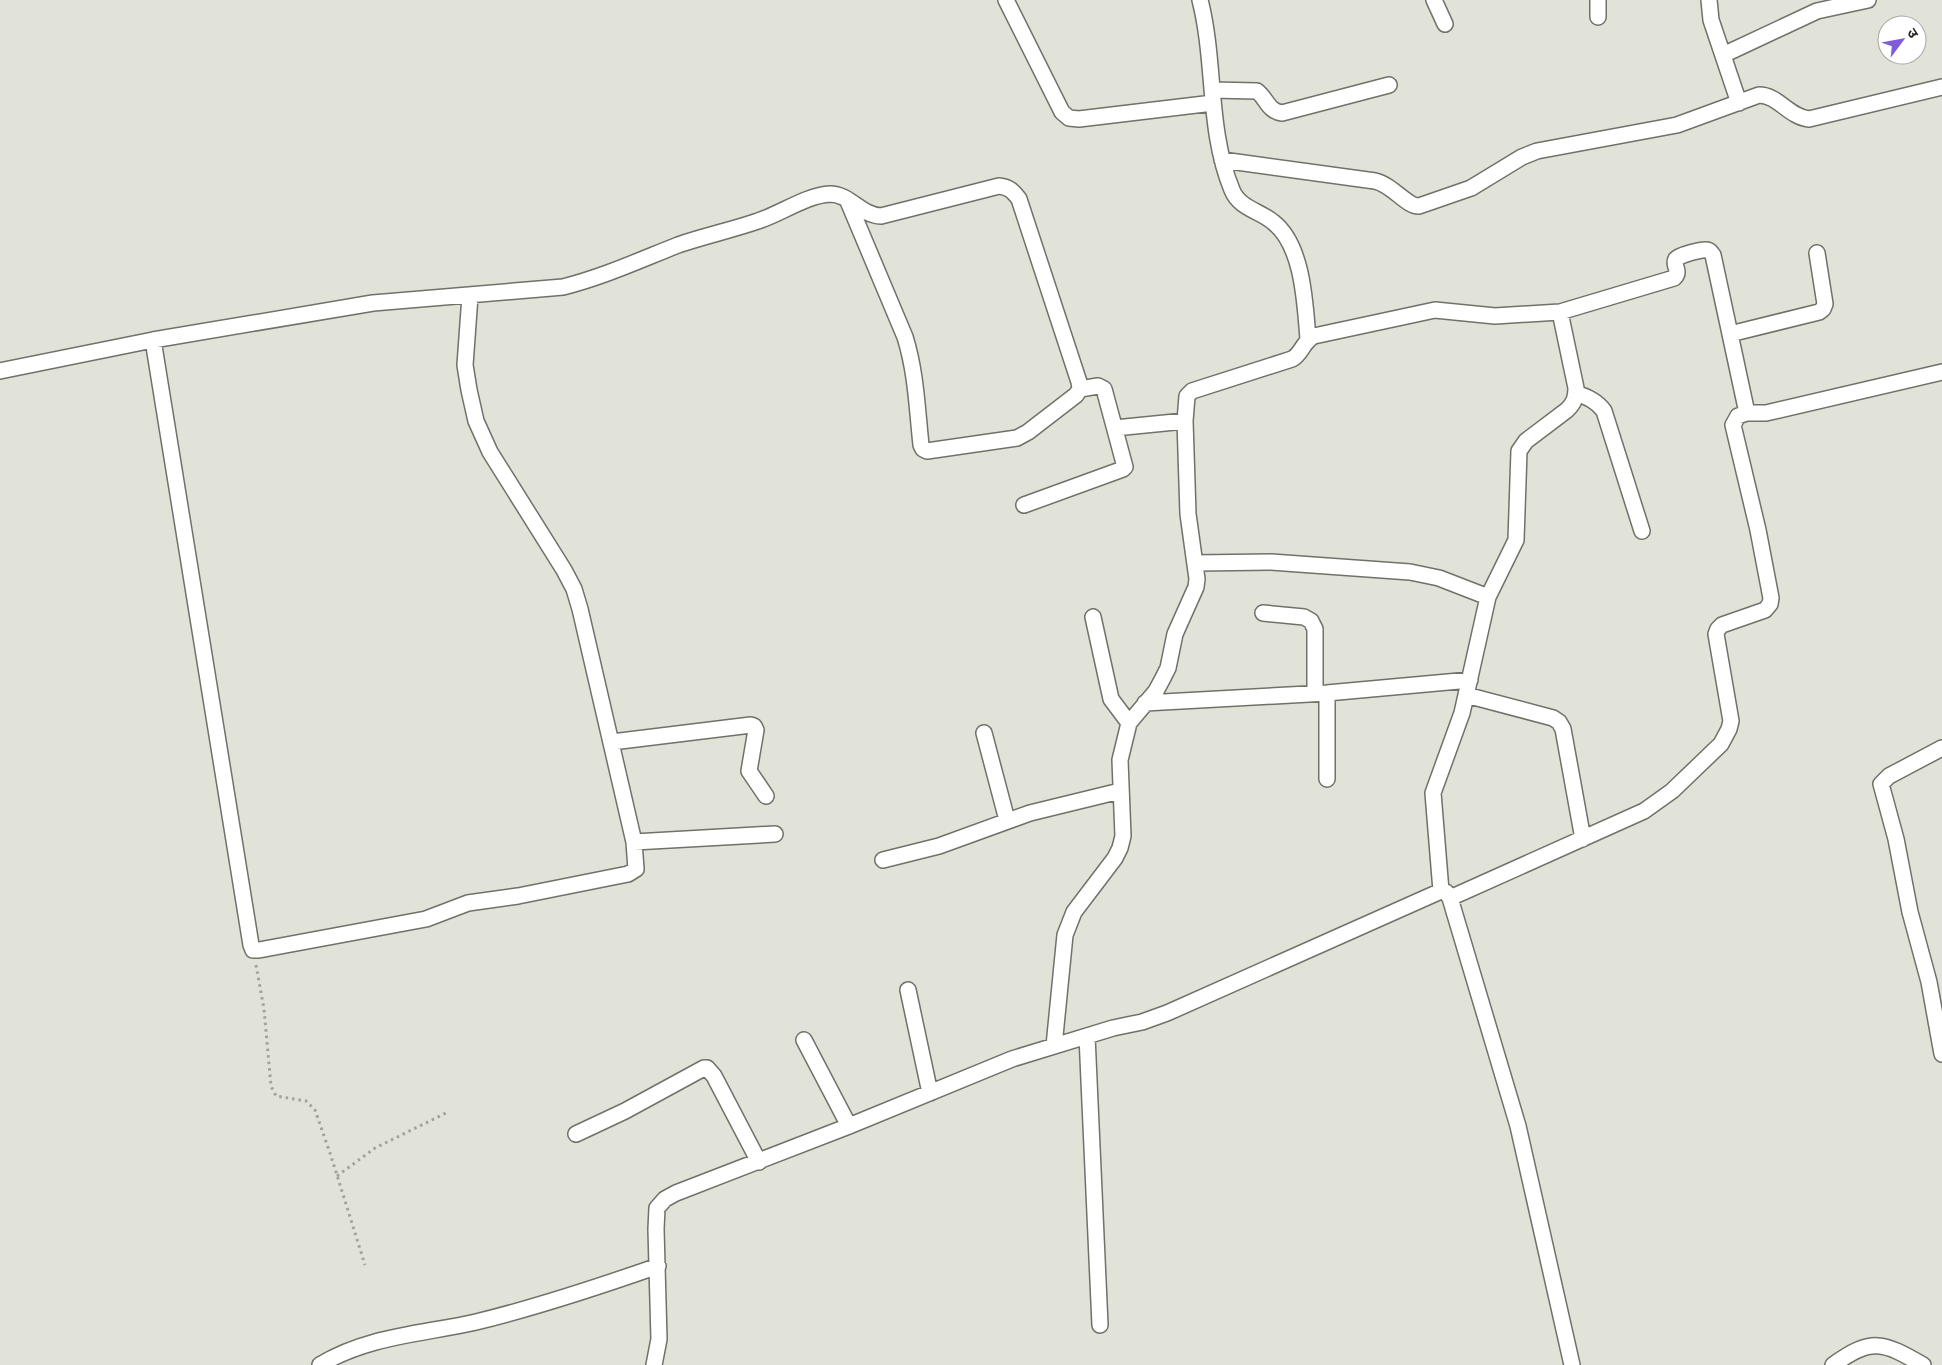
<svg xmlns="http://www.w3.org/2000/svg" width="1942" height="1365" font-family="Karla,'Noto Sans Devanagari',sans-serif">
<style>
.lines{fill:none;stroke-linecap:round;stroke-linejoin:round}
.minor-casing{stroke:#707168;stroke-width:18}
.path{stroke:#a1a29a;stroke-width:3;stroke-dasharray:2.5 4;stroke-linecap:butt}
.minor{stroke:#fff;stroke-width:15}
</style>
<rect width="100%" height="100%" fill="#e1e2d8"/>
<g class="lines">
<!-- minor casing -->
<g class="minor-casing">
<path id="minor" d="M1006,0L1062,112L1069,118L1079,119L1213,103
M1200,0C1216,63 1207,130 1232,190C1239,208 1260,211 1273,222C1303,245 1305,303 1308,339
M1434,0L1445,24
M1598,0V17
M1709,0L1711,20L1739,103
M1723,55L1817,11L1868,0
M1212,90L1257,91C1267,99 1268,111 1282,113L1389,85
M1222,160L1375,181C1393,185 1407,207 1419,206L1471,188L1522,157L1537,151L1677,125L1759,95C1778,95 1789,117 1809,119L1942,87
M1730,334L1819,312L1823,309L1825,304L1817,253
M153,340L251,945L253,950H259L426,919L468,903L518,896L628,874L636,869L634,842L580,609L574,589L564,570L490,452L476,421L469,390L465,365L470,296
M0,371L153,340L373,303L563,287C603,277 640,260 678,245C704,236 732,230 758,221C780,214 807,195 830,194C850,194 860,215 881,216L999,186C1009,187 1013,191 1019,199L1079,382L1080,389L1076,395L1028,432L1017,438L927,451L923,449L921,445C917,408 916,372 905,337L847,199
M1576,393C1587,397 1597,401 1604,411L1642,531
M1115,428L1185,421
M1024,505L1123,469L1125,467L1104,389L1098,386L1080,389
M1195,563L1271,562L1410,572L1439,578L1488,597
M1263,613L1304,617L1311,621L1315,629V694
M1093,617L1111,699L1129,723
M1466,695L1553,718L1559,722L1563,729L1583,839
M1145,703L1327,693L1470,680
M984,733L1007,820
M612,742L751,725L754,726L756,730L749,771L766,796
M1942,748L1889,776L1881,784L1896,839L1910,912L1929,982L1942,1054
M1327,779V693
M634,842L775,834
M883,860L939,846L1030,813L1120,791
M1441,891L1433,793L1462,713L1488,597L1516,540L1519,451L1526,441L1567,410C1574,403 1576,398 1576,388L1560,312
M1450,898L1644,811L1672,791L1721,744L1729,729L1731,721L1716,634L1718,629L1722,625L1765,610L1770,604L1771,598L1758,530L1733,425L1738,416L1747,413H1766L1942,372
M908,990L930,1093
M1087,1036L1100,1325
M804,1040L849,1126
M1054,1046L1065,935L1074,912L1115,858L1120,848L1123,836L1120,760L1129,723L1156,691L1163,678L1168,668L1175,634L1196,587L1197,579L1188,514L1185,421L1187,396L1192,391L1292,359C1302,354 1303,341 1314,336L1435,310L1495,316L1560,312L1674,278C1682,271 1672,266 1676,259C1679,255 1702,249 1707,250C1711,251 1710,252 1713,255L1747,413
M576,1134L625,1111L704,1068H707L714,1076L759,1162
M320,1365C367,1336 423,1334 476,1322C538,1307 598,1287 658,1266
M654,1365L659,1339L656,1229L657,1208L665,1199L676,1193L849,1126L1012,1059L1113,1028L1142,1022L1167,1013L1441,891L1446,892L1450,898L1518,1126L1572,1365
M1833,1365C1872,1337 1883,1342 1923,1365"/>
</g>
<!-- path -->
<path class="path" d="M256,965L264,1009L271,1086L276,1096L306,1101L315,1110L331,1156L365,1265
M337,1176L375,1148L446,1113"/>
<!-- minor -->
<use href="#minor" class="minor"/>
</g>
<!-- north arrow -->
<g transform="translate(1902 40) rotate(58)"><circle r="24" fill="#ffffff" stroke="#a6a6a5"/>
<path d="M0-4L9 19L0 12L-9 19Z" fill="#7f5dd8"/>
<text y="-8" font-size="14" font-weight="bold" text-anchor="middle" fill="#20211d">उ</text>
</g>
</svg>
